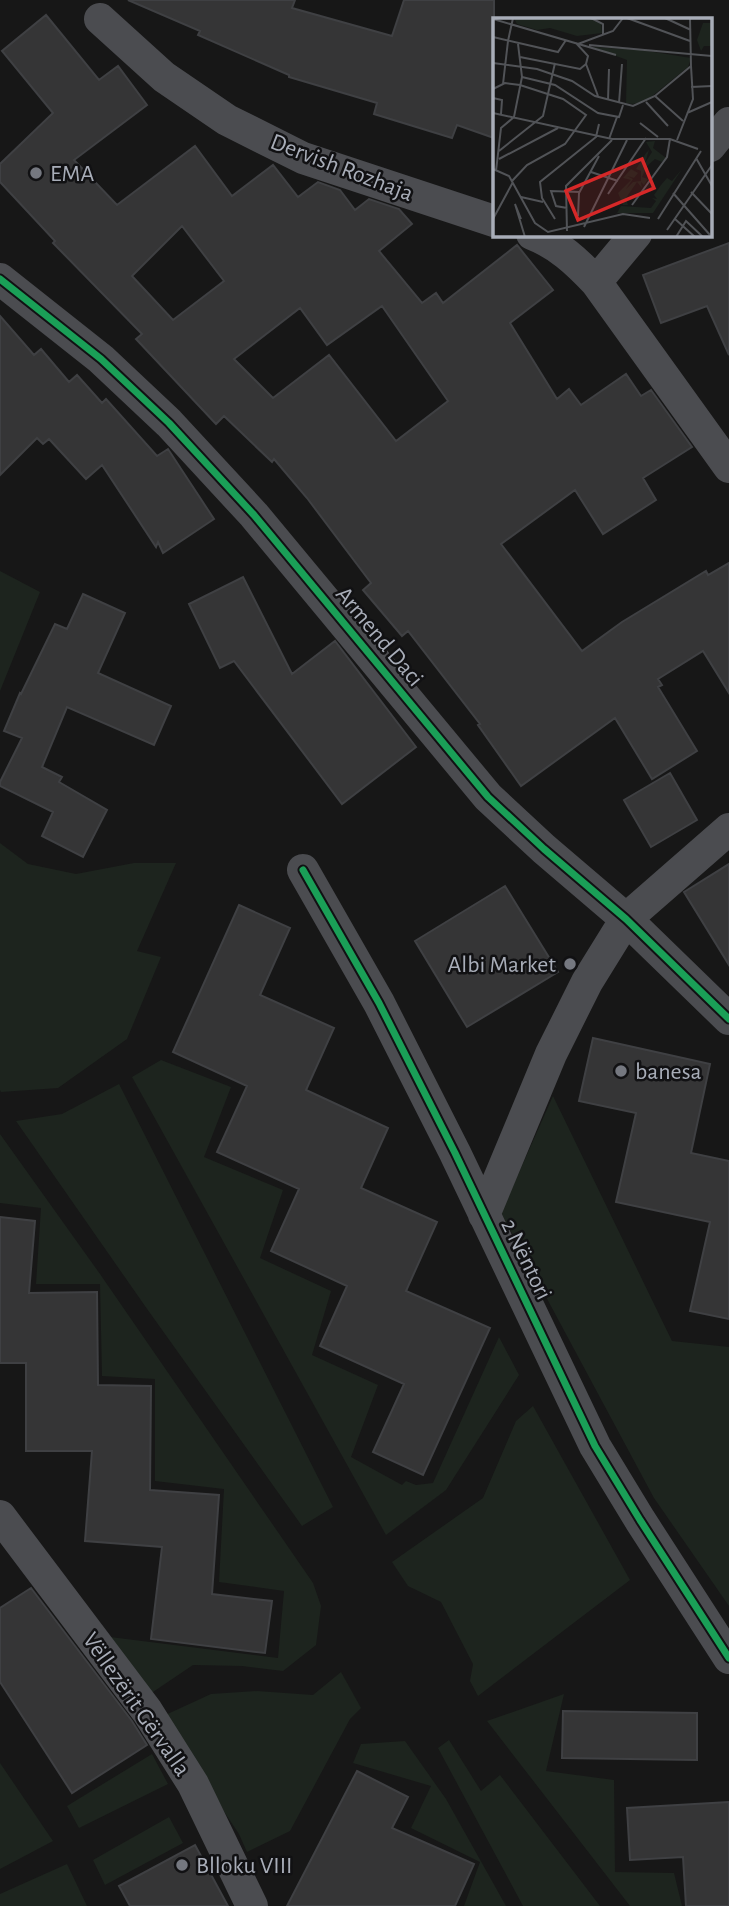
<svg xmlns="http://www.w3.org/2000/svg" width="729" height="1906" font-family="'Alegreya Sans',sans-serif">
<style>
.green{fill:#1d241e}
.building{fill:#353536;stroke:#3f4043;stroke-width:2;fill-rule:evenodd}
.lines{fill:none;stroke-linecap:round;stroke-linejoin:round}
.street{stroke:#4b4c50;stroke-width:32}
.cycleway-casing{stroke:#111113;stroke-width:11}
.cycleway{stroke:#1a9f57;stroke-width:7}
.poi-dot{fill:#757880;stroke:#111113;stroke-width:2.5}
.labels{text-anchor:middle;stroke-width:5;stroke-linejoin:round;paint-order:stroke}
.street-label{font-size:24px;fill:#a8adb8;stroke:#111113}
.poi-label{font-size:24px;fill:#a8adb8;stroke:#111113;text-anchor:start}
.inset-road{fill:none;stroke:#515357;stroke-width:2}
.view{fill:#d62828;fill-opacity:0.15;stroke:#d62828;stroke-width:3.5}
.inset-edge{fill:none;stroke:#a8adb8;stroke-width:3.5}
</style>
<rect width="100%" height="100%" fill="#171717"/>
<!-- green -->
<path class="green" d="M0,571L40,592L0,691Z
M0,843L28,864L76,874L134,863H176L137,951L161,957L127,1039L58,1088L1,1092L0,1090Z
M161,1060L231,1087L204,1157L283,1190L260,1258L331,1291L312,1355L378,1385L351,1457L402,1485L406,1481L416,1485L433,1483L499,1337L519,1375L446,1490L386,1535L132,1077Z
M119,1084L333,1507L302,1526L145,1306L16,1121L62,1114Z
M553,1096L672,1341L729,1347V1606L654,1498L501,1213Z
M0,1134L100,1274L313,1583L321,1606L316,1645L283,1671L242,1666L193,1665L150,1694L110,1637L278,1658L284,1591L219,1582L224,1489L155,1481V1379L102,1376L100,1284H36L41,1208L0,1203Z
M533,1406L630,1580L478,1696L470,1681L473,1664L441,1602L408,1586L392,1562L483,1498L516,1421Z
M341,1672L361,1708L350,1719L290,1831L247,1852L239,1834L161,1717L211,1694L257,1691L313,1695Z
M564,1694L546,1771L614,1780L615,1872L674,1873L682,1906H630L487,1721Z
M449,1740L481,1791L500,1775L600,1906H523L438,1748Z
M405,1741L446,1799L506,1906H464L480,1862L411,1828L431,1786L353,1763L361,1744Z
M152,1754L168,1784L79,1828L67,1806Z
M0,1763L53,1841L0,1869Z
M169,1817L183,1843L105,1885L93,1860Z
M67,1864L87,1906H0V1894Z"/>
<!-- building -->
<path class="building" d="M128,0H295L292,8L392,36L404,0H494V138L457,125L452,138L374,114L377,103L289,77V75L198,35L200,31Z
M46,15L99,80L118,66L147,105L74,160L117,205L195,146L232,196L273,165L298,197L318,182L340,190L355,210L369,199L399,209L412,224L379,251L422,303L436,293L443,303L517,245L553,290L510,323L557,399L569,389L581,405L626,374L641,396L651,390L692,447L643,478L656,500L603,534L575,490L501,544L582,651L622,622L706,571L708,575L729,563V693L703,651L658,679L662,685L658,687L697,751L652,779L615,718L521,786L478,725L480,724L408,631L402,636L363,590L371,583L307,498L274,459L272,462L224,416L216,424L136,339L142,334L53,243L55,241L0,182V164L53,113L2,51ZM182,226L224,281L173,320L132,276ZM382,306L448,401L396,441L329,355L273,398L234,359L300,308L327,345Z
M729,243V355L707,306L661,323L643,275Z
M0,316L34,355L41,349L69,382L77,375L102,403L106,399L157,456L168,449L214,519L163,553L158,542L156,547L102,465L86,479L49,439L43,444L37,438L0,475Z
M243,577L292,674L335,641L416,747L342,804L234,661L220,668L189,604Z
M83,594L125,613L98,673L171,706L154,745L67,707L42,767L62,777L59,782L107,810L83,857L42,836L53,812L0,786V782L22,738L4,731L20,693L21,694L55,624L67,629Z
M670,773L697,820L651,847L624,800Z
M729,864V965L684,892Z
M505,886L558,972L467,1027L415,941Z
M239,905L290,928L260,995L334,1028L306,1090L388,1128L361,1188L437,1222L406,1291L490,1328L423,1475L373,1452L404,1384L320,1346L347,1286L271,1251L299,1189L217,1152L247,1086L173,1052Z
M593,1038L710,1064L691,1153L729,1161V1319L690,1311L710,1222L616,1202L636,1113L579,1101Z
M0,1217L35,1221L29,1293L97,1292L98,1385L151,1386L150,1490L219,1495L212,1594L272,1601L265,1653L151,1639L162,1547L85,1541L92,1451H26V1363H0Z
M31,1588L132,1721L147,1745L72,1793L0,1682V1608Z
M563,1711L697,1713V1760L562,1758Z
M357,1771L408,1797L392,1828L474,1864L455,1906H287Z
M729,1802V1906H686L683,1857L630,1860L627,1808Z
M195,1845L228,1906H130L119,1886Z"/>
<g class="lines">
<!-- street -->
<path class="street" d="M100,19L164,77L227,120L303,158L494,221
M710,146L729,123
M532,234C558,244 577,262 596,282L729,467
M0,279L101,359L169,423L254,515L488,797L544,849L626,919L729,1019
M596,282L636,234
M303,870L379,1003L455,1153L595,1446L640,1520L729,1658
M484,1215L551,1054L587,982L626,919L729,829
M0,1516L147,1711L193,1784L252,1906"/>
<!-- cycleway casing -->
<g class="cycleway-casing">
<path id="cycleway" d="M0,279L101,359L169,423L254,515L488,797L544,849L626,919L729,1019
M303,870L379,1003L455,1153L595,1446L640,1520L729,1658"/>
</g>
<!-- cycleway -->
<use href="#cycleway" class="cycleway"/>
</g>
<!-- markers -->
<g class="poi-dot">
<circle cx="36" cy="173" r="7"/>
<circle cx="570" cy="964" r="7"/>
<circle cx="621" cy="1071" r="7"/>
<circle cx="182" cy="1865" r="7"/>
</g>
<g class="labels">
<!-- street labels -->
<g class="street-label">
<text transform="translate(342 167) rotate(21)" y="8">Dervish Rozhaja</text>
<text transform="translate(380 636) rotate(50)" y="8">Armend Daci</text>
<text transform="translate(527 1259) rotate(64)" y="8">2 Nëntori</text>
<text transform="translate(137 1704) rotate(55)" y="8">Vëllezërit Gërvalla</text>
</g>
<!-- poi labels -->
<g class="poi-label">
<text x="50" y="181">EMA</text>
<text x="556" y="972" text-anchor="end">Albi Market</text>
<text x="635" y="1079">banesa</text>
<text x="196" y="1873">Blloku VIII</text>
</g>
</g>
<!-- overview -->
<g transform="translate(493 18)">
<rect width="219" height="219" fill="#171717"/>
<path d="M21,0H98L108,6L109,15L84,18L57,10L44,12L24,6ZM210,5H219V28H211L208,33L204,22ZM99,29L148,32L198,40L195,49L153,83L140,86L133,85L134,42ZM162,123L160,130L173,140L169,144L162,141L154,148L149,159L155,161L151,167L148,164L149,170L144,164L133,180L135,187H130L125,175L138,162L130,160L138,151L145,155L141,160L134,158L140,161L133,171L140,164L148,163V153L143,151L153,135L156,132L152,145L159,134L153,124ZM189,151L160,195H124L128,188L158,190L163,183L159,180L164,181L161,177L168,167L174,160L179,163Z" fill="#1d241e"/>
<path class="inset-road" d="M98,0L110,6V16M134,0L197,23M172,0L198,12M0,1L123,37M0,19L65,34L73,22M15,23L20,0M83,25L95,38L93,46L105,78M85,26L120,13L130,0M96,27L219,38M27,39L87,51L93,46M0,45L44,51L79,63L102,78L140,88L162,78L198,48L197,0M29,59L62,67L105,95L126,99L130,87M10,66L15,23M198,69L219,68M0,71L12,65L27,67L70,81L93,97L72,126L34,147L19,163M162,78L190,103M0,80L9,82L8,96M115,82L116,51M153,84L175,108M126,85L129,46M0,95L119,121H177L205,131M194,95L219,84M147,105L165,119M116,121L124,99M184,122L200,81L198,48M6,133L50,98L62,45M203,140L219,168M6,141L65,110M0,151L16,158L42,205L55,214L130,196L157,200M3,153L8,110L21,99L29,59L25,26M98,154L125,163M198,174L219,196M180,175L217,217M115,176L153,120M28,179L50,184M139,187L174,139L177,121M74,190L63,188L58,173L87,174M85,198L86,175L106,138M0,201L20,164M28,201L22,186L32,219M62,201L49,180L47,164L103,119L106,106M165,201L208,133M182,201L202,219M91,209L134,122M174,212L219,147M74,213L73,168L119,122M183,219L193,203L210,219"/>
<path class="view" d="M149,141L161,170L85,202L73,173Z"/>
<rect width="219" height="219" class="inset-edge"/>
</g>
</svg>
